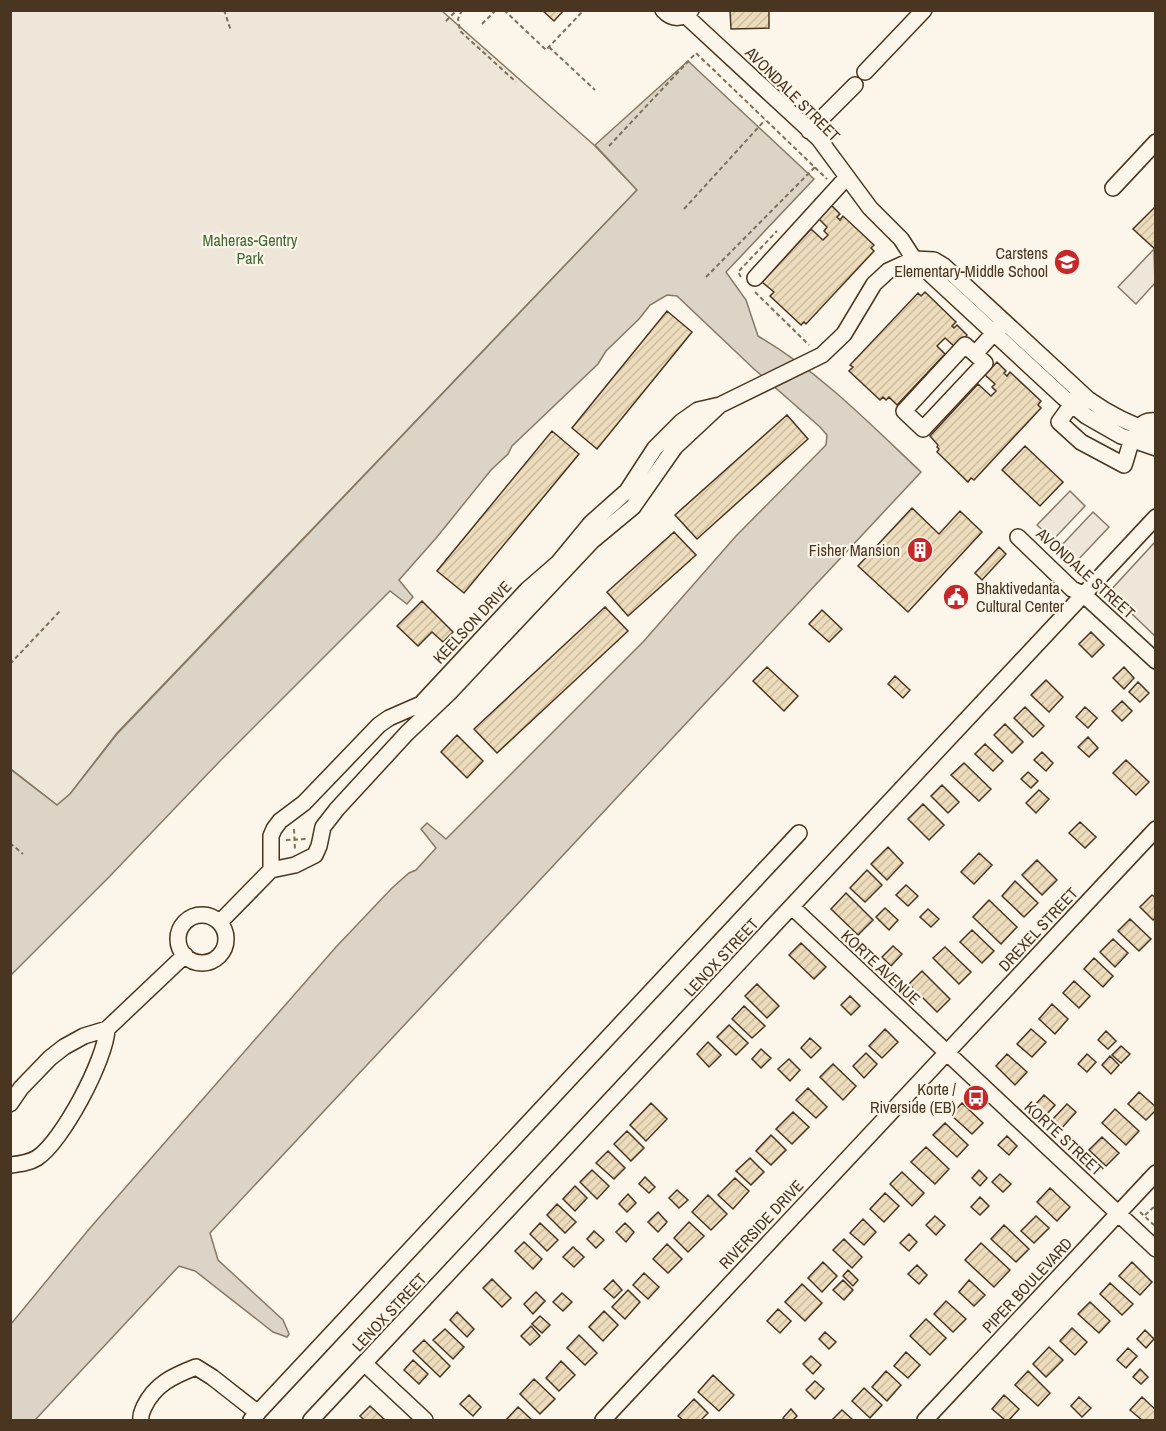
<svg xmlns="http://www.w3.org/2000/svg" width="1166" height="1431" font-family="'Archivo Narrow',sans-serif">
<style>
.green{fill:#ede6d9;stroke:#887966;stroke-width:1.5}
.water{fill:#dcd4c6;stroke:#887966;stroke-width:1.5}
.building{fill:url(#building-hatch);stroke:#4a3520;stroke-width:1.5}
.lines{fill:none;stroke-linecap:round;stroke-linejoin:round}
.minor-casing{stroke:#4a3520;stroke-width:18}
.path{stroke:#7f6f5c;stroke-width:2;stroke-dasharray:4.5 3;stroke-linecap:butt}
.minor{stroke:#fbf6e9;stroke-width:15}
.labels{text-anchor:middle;stroke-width:4.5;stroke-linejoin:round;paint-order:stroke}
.street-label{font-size:16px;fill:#4a3520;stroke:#fbf6e9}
.park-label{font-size:16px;fill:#436837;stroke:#fbf6e9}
.poi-label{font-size:16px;fill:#4a3520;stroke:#fbf6e9;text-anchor:end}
</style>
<defs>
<pattern id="building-hatch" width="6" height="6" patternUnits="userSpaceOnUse" patternTransform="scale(1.5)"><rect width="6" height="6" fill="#ecdcbc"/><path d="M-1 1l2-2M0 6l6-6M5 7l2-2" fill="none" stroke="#ccbda1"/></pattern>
</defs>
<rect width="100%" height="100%" fill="#fbf6e9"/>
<!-- green -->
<path class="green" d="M11,11H442L594,145L637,190L117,733L70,794L57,805L11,769Z
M1154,249L1155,283L1136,304L1118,287Z
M1070,491L1085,506L1053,540L1037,525Z
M1093,512L1109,527L1076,562L1060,547Z
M1155,542V636L1109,592Z"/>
<!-- water -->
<path class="water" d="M688,61L814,179L726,272L746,300L758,336C821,373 868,422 921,472L210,1233L218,1260L283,1320L289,1334L287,1337L273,1332L195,1271L179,1266L35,1420H11V1324L90,1228L336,947L392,888L409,873L416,870L436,848L421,829L427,823L446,839L643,642L736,536L826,445L827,435L820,427L754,369L677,296L667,295L650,305L639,319L606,351L598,364L512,446L508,454L491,470L437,537L399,580L413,597L407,604L390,591L220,761L110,876L11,975L10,769L57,805L70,794L117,734L637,190L595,145Z"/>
<!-- building -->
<path class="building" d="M542,10H564L554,21Z
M730,10H769V28L731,29Z
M831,205L840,214L837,217L840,220L843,216L874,245L871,248L874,251L806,324L804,322L801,325L770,296L774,292L762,282L811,229L823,240L828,235L824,231L827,227L818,218Z
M1156,206V250L1133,229Z
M925,292L956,322L952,326L954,328L957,325L967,335L955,347L945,338L937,346L945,354L897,405L889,397L886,400L883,397L880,400L849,371L853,367L850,365L918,293L921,296Z
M667,311L692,332L597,449L572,428Z
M997,362L1006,371L1004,373L1007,376L1010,372L1041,401L1038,405L1041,408L974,480L971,478L968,482L937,452L939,449L937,447L938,445L930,436L978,384L991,396L996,391L992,387L995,384L985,375Z
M787,415L808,439L697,539L675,515Z
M552,431L579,454L464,593L437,571Z
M1025,446L1063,482L1040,506L1002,470Z
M912,508L939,534L960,511L982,532L908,612L858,566Z
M674,532L696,555L628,616L607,592Z
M999,547L1006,554L982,580L975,573Z
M422,601L453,632L443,642L432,632L418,646L397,626Z
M605,607L628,631L497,753L474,729Z
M822,610L842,629L829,642L809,624Z
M1091,632L1104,645L1092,657L1079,644Z
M767,667L798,696L784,711L753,681Z
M1124,667L1134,678L1124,689L1113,678Z
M895,676L910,690L903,698L888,684Z
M1046,680L1063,697L1049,712L1031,695Z
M1138,682L1149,693L1140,702L1129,692Z
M1122,701L1132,711L1122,721L1112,711Z
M1025,707L1044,726L1033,737L1014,718Z
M1085,707L1097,718L1088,728L1076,717Z
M1005,724L1023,742L1012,753L994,735Z
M457,735L483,761L467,778L441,752Z
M1088,737L1098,748L1089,757L1078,747Z
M985,744L1003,761L993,771L975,754Z
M1042,752L1053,763L1046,771L1034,760Z
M1126,760L1149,782L1136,795L1113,773Z
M964,763L991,789L979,801L951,775Z
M1028,772L1038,781L1031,788L1021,779Z
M942,785L959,802L948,813L931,796Z
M1039,790L1049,799L1036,813L1026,803Z
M923,804L944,825L929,840L908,819Z
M1080,822L1096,837L1085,848L1069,833Z
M888,847L903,863L887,880L871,864Z
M979,853L992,865L974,884L961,872Z
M1037,860L1057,880L1042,895L1022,875Z
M867,870L882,885L865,902L850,888Z
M1015,881L1038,903L1024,917L1002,896Z
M906,885L918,896L908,906L896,895Z
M846,893L873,920L858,935L831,909Z
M1152,895L1156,898V917L1153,920L1140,907Z
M989,900L1017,927L1001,944L973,917Z
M885,908L898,920L889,930L876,917Z
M928,909L939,919L931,927L920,917Z
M1130,919L1151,939L1139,951L1118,931Z
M972,930L994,951L982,963L960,942Z
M1113,939L1128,953L1115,967L1100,952Z
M801,943L826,967L814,979L789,955Z
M893,946L902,954L891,966L882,957Z
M945,947L971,972L959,984L933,958Z
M1094,958L1113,976L1103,987L1084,969Z
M922,971L950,999L937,1012L909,984Z
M1074,981L1090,996L1079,1008L1063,993Z
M757,984L779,1006L767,1018L745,996Z
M850,996L860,1006L851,1015L841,1005Z
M1052,1004L1068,1019L1055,1034L1039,1019Z
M744,1006L765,1026L752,1038L732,1019Z
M729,1025L748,1043L736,1055L717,1037Z
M885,1029L898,1042L882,1058L869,1046Z
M1031,1029L1046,1042L1032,1057L1017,1044Z
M1106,1031L1116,1041L1108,1049L1098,1040Z
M810,1038L821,1048L811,1058L801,1048Z
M708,1042L721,1055L709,1067L697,1054Z
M1121,1046L1130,1054L1121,1063L1112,1055Z
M761,1049L771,1058L761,1068L752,1059Z
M866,1053L877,1064L864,1078L853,1066Z
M1007,1054L1027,1072L1015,1085L996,1066Z
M1087,1054L1096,1062L1087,1072L1078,1064Z
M1110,1056L1119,1065L1111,1074L1102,1065Z
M789,1059L800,1070L790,1081L778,1069Z
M833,1064L856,1086L843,1100L820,1077Z
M808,1088L827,1107L816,1118L796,1100Z
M1139,1092L1156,1107V1110L1146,1120L1128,1104Z
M1044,1095L1055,1105L1046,1115L1035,1105Z
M651,1103L667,1119L646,1141L630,1125Z
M962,1103L983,1123L972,1134L951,1115Z
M1067,1104L1076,1112L1061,1129L1052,1120Z
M1115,1109L1139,1131L1126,1145L1102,1123Z
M793,1112L809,1127L792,1144L776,1129Z
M945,1123L968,1145L957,1157L933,1135Z
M627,1131L644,1148L631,1161L614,1144Z
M771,1135L786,1150L771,1165L756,1151Z
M1007,1136L1017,1146L1009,1155L998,1145Z
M1102,1137L1119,1153L1106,1166L1089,1150Z
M926,1147L949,1169L935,1184L911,1162Z
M608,1151L625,1168L614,1179L596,1163Z
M750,1158L764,1172L751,1185L736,1171Z
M592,1170L609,1186L597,1199L580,1182Z
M979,1170L987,1178L980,1186L972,1178Z
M902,1172L924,1193L912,1206L890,1184Z
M1000,1174L1011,1184L1003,1192L992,1182Z
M645,1177L655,1187L649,1193L639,1184Z
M735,1178L749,1191L733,1209L718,1195Z
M575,1186L587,1198L575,1211L563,1199Z
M1050,1188L1070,1207L1057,1221L1037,1202Z
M677,1190L688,1200L679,1208L669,1198Z
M885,1193L899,1206L884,1222L870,1209Z
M628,1194L636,1203L627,1212L619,1204Z
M708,1195L727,1214L711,1230L692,1212Z
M980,1197L989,1206L980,1215L971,1207Z
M557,1204L576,1222L565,1233L547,1215Z
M658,1212L667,1222L658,1232L648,1222Z
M935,1216L945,1225L936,1235L926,1225Z
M1036,1216L1049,1228L1034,1243L1021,1231Z
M863,1219L876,1232L864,1245L850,1233Z
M689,1222L704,1236L688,1252L674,1238Z
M540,1223L558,1240L547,1251L530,1234Z
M625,1223L634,1232L626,1242L616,1232Z
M1004,1225L1029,1249L1016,1262L991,1239Z
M594,1231L604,1240L596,1248L587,1239Z
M909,1234L917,1242L909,1251L900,1243Z
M844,1239L862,1257L852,1268L833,1250Z
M524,1242L542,1259L533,1269L515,1251Z
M981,1243L1010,1270L994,1287L965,1260Z
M667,1244L682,1259L668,1273L653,1259Z
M573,1247L584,1257L574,1267L563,1257Z
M823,1262L837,1276L822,1292L808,1278Z
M1132,1262L1152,1282L1140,1295L1119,1276Z
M917,1265L927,1275L919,1284L908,1274Z
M848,1270L858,1280L853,1286L843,1276Z
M644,1273L659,1287L648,1299L633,1285Z
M492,1279L511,1298L502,1307L483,1288Z
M613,1280L622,1290L614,1298L604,1289Z
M843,1280L853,1290L844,1300L833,1290Z
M969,1280L985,1295L974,1306L959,1292Z
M1110,1283L1133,1304L1122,1315L1100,1294Z
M802,1284L822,1303L805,1321L785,1302Z
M628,1290L640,1302L625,1319L612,1307Z
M536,1292L545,1301L533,1314L524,1304Z
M562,1293L572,1302L563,1311L553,1302Z
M946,1301L966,1319L953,1332L934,1314Z
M1090,1302L1110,1321L1099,1333L1078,1314Z
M778,1309L791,1321L780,1333L767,1321Z
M604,1311L618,1325L603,1341L589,1327Z
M457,1312L474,1329L467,1337L450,1320Z
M540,1316L550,1325L542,1333L532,1324Z
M926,1319L946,1338L930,1355L910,1336Z
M531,1326L540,1336L530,1345L521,1336Z
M1072,1328L1087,1342L1075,1355L1060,1341Z
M445,1329L464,1347L453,1359L433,1340Z
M1145,1330L1154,1339L1146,1348L1137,1339Z
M825,1332L836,1342L829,1349L819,1339Z
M579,1335L597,1353L585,1365L567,1348Z
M424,1340L450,1366L440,1377L413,1351Z
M1049,1347L1063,1360L1046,1377L1033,1364Z
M1128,1348L1137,1356L1126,1368L1117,1360Z
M906,1352L920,1365L908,1378L894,1366Z
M811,1356L821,1365L813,1374L803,1364Z
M413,1360L428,1374L419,1384L404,1370Z
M561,1361L575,1375L559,1391L546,1378Z
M1140,1369L1148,1377L1141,1384L1133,1377Z
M886,1371L901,1385L887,1401L872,1387Z
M1028,1371L1050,1393L1038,1406L1015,1385Z
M713,1375L734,1395L719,1411L698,1392Z
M534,1379L555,1399L540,1414L520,1394Z
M815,1381L824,1389L815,1399L806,1390Z
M864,1388L882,1405L870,1418L852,1401Z
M469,1395L481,1407L473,1416L460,1404Z
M1004,1395L1019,1409L1009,1420H1005L992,1409Z
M1079,1397L1091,1408L1082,1417L1071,1406Z
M1142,1397L1156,1410V1420H1142L1130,1410Z
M694,1399L708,1413L701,1420H683L678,1416Z
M370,1406L385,1420H364L360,1416Z
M518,1407L532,1420H506Z
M791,1409L797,1416L793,1420H785L783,1418Z
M842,1410L853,1420H832Z"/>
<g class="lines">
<!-- minor casing -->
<g class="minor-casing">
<path id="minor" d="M663,10C672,20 682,20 691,10
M686,16L819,139L870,208L901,239L914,259L1063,397L1086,416L1121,436L1156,448
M865,72L924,10
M809,131L855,85
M1113,188L1156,142
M755,278L846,178
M965,345L985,363L923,429L904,411Z
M975,354L1000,326
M1077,397L1059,422L1081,442L1124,465C1130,449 1133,418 1156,421
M1018,537L1072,589L1083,594L1156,661
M271,870L295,865L315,855L319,846L323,827L337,809L407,733L449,693L592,541L633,507L675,447L720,405
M792,907L1156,1249
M178 939a24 24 0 1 1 48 0a24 24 0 1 1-48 0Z
M220,922L271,870V836L274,829L280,821L304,803L379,725L389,718L421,704L527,590L558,563L591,523L627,491L655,448L681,422L698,410L720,405L822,355L844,334L874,284L888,271L914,259L934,260L944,266L1088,399C1109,414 1131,425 1156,433
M10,1104L21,1088L50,1058L64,1047L84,1036L107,1029L185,955
M10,1165C20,1164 29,1163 37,1158C62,1142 106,1059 107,1029
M365,1364L425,1420
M141,1420C140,1415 142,1412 144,1407C155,1384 173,1376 196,1367L212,1377L258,1413
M251,1420L799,833
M311,1420L1156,517
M603,1420L1156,829
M925,1420L1156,1173"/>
</g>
<!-- path -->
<path class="path" d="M224,10L231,31
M462,10L458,19L460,31L516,82
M504,10L546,50L584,10
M446,21L457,10
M482,24L496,10
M549,47L595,90
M609,146L696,53L827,179
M684,209L765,120
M706,277L815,167
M741,277L738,272L777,231
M755,292L809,345
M10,664L60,611
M294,829L295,850
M286,840L307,839
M10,843L23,854
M1140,1212L1156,1227
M1145,1215L1156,1205"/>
<!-- minor -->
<use href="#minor" class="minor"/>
</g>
<!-- icons -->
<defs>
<g id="school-disc" transform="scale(1.35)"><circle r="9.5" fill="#c62828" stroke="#fbf6e9"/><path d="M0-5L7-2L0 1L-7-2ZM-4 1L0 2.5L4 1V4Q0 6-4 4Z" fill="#fff"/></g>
<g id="building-disc" transform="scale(1.35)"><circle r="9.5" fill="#c62828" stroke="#fbf6e9"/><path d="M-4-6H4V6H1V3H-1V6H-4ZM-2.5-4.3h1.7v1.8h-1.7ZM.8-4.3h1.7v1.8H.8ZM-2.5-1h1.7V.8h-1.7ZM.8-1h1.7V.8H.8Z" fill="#fff"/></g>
<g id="civic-disc" transform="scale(1.35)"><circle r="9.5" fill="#c62828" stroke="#fbf6e9"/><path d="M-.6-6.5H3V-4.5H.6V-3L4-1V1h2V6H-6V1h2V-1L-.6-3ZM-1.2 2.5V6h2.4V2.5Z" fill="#fff"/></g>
<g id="bus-disc" transform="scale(1.35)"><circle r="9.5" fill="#c62828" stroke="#fbf6e9"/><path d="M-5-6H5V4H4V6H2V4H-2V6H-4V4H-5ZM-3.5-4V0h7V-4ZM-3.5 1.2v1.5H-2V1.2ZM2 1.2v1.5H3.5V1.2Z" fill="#fff"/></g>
</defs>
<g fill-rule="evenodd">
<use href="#school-disc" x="1067" y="262"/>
<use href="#building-disc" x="920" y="550"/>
<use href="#civic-disc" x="956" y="597"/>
<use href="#bus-disc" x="976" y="1098"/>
</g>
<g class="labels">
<!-- street labels -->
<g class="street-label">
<text transform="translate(793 94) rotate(45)" y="6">AVONDALE STREET</text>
<text transform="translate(1086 573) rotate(42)" y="6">AVONDALE STREET</text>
<text transform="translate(472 622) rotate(-47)" y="6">KEELSON DRIVE</text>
<text transform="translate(1038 929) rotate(-47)" y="6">DREXEL STREET</text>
<text transform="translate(721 957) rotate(-47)" y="6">LENOX STREET</text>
<text transform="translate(881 967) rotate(43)" y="6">KORTE AVENUE</text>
<text transform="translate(1064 1138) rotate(43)" y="6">KORTE STREET</text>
<text transform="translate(761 1224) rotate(-47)" y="6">RIVERSIDE DRIVE</text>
<text transform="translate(1027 1285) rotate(-47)" y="6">PIPER BOULEVARD</text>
<text transform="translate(389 1312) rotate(-47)" y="6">LENOX STREET</text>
</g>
<!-- park labels -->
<g class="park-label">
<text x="250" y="246">Maheras-Gentry<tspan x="250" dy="18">Park</tspan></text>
</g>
<!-- poi labels -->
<g class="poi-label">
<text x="1048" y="259">Carstens<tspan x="1048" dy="18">Elementary-Middle School</tspan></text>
<text x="900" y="556">Fisher Mansion</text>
<text x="976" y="594" text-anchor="start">Bhaktivedanta<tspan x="976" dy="18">Cultural Center</tspan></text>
<text x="956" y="1095">Korte /<tspan x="956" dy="18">Riverside (EB)</tspan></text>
</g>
</g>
<!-- border -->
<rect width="1166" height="1431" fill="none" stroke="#4a3520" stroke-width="24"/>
</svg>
